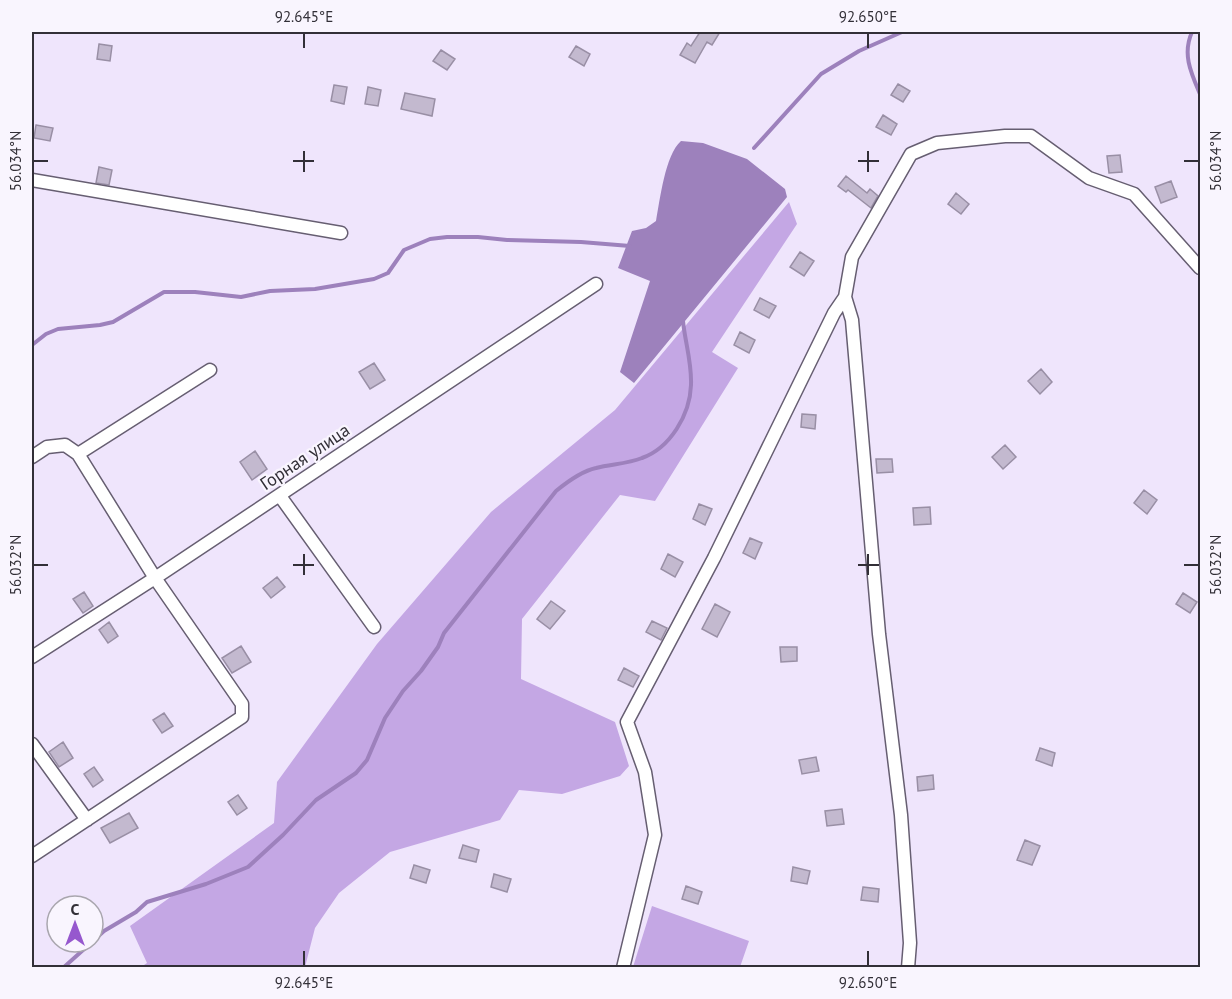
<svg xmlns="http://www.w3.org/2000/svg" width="1232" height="999" font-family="'PT Sans',sans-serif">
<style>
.forest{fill:#c4a7e4}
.water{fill:#9d81bc}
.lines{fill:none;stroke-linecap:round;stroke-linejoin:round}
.stream{stroke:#9d81bc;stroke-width:4}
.building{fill:#c3b9cf;stroke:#998fa5;stroke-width:1.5}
.street-casing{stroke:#665e71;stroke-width:15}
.street{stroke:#fff;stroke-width:12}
.ticks{fill:none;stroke:#322f37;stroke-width:2}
.labels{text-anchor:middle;stroke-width:4.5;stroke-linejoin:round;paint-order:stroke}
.street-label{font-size:18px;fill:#322f37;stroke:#f9f5fe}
.neatline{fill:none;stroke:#322f37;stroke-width:2}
.ticks-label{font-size:15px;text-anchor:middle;fill:#322f37}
</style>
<rect width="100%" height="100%" fill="#efe5fc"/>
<!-- forest -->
<path class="forest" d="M789,202L797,224L712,352L738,368L655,501L620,495L522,619L521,679L615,722L629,766L620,776L562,794L519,790L500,820L390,852L339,893L315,928L305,967H141L147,963L130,926L274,823L277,782L377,644L491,512L615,410Z
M652,906L749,941L740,967H633Z"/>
<!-- water -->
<path class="water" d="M681,141L703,143L747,159L785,189L787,197L634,383L620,372L650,281L618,268L632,231L646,228L656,221C660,200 665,155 681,141Z"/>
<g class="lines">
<!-- stream -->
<path class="stream" d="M1192,32C1182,54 1191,73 1200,94
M754,148L821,74L859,51L902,32
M32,345L46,334L58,329L100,325L113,322L164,292H195L241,297L270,291L315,289L374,279L388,273L404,250L430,239L447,237H478L507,240L581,242L630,246
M93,941L104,931L136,912L147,902L206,884L248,867L283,835L316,800L356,773L367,760L385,718L403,691L421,671L438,647L444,633L556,491C567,482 582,471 596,468C611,464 627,464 642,458C670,448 690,415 691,385C692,363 685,342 683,321
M63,968L92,942"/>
</g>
<!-- building -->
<path class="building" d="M700,32H720L712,45L707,42L695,63L680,55L687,43L691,46Z
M99,44L112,46L110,61L97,59Z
M576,46L590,54L584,66L569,57Z
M441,50L455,59L447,70L433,61Z
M898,84L910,91L903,102L891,95Z
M334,85L347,87L344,104L331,101Z
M368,87L381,90L378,106L365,104Z
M405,93L435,99L432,116L401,109Z
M883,115L897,124L891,135L876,127Z
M36,125L53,128L50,141L34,138Z
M1120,155L1122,172L1109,173L1107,156Z
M99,167L112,170L109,185L96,183Z
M846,176L867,193L870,189L878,196L871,208L848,190L846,192L838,186Z
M1171,181L1177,197L1161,203L1155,187Z
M956,193L969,204L961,214L948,204Z
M800,252L814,261L804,276L790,267Z
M760,298L776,306L769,318L754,310Z
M740,332L755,340L749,353L734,345Z
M374,363L385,380L370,389L359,372Z
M1041,369L1052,382L1040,394L1028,381Z
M802,414L816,415L815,429L801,427Z
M1005,445L1016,457L1003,469L992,457Z
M255,451L267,469L252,480L240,462Z
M876,459H892L893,472L877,473Z
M1144,490L1157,500L1147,514L1134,503Z
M699,504L712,509L705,525L693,519Z
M930,507L931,524L914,525L913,508Z
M750,538L762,543L755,559L743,553Z
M668,554L683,562L675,577L661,569Z
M277,577L285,587L271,598L263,588Z
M84,592L93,606L83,613L73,599Z
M1183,593L1197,602L1190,613L1176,604Z
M551,601L565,611L550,629L537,619Z
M715,604L730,612L717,637L702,629Z
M652,621L667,628L661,640L646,632Z
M109,622L118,636L108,643L99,630Z
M241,646L251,662L232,673L222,658Z
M780,647H797V661L781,662Z
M624,668L639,676L633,687L618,680Z
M164,713L173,726L162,733L153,720Z
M63,742L73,758L59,767L49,752Z
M1040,748L1055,753L1052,766L1036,760Z
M816,757L819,771L802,774L799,760Z
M94,767L103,780L93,787L84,774Z
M933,775L934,789L918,791L917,777Z
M238,795L247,808L237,815L228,802Z
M842,809L844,824L827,826L825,811Z
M129,813L138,828L110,843L101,828Z
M1025,840L1040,846L1032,865L1017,860Z
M463,845L479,850L476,862L459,858Z
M414,865L430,870L426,883L410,878Z
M793,867L810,871L807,884L791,881Z
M494,874L511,879L507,892L491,887Z
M686,886L702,892L698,904L682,899Z
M863,887L879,889L878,902L861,900Z"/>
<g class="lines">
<!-- street casing -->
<g class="street-casing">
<path id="street" d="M32,180L341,233
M845,297L852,320L879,634L901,815L910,943L908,968
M32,457L47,447L65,445L78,454L210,370
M280,496L374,627
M32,657L155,578L596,284
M32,744L87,820
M32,856L242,717V704L155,578L78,454
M623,968L655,835L645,772L627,722L714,558L834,313L845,297L852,257L911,154L937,143L1005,136H1031L1089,178L1134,194L1200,268"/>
</g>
<!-- street -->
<use href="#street" class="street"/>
</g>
<!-- ticks -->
<path class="ticks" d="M304,33V48M868,33V48M304,151V172M868,151V172M33,161H48M293,161H314M858,161H879M1184,161H1199M304,554V575M868,554V575M33,565H48M293,565H314M858,565H879M1184,565H1199M304,951V966M868,951V966"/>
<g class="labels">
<!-- street labels -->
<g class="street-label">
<text transform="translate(305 457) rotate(-34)" y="6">Горная улица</text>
</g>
</g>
<!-- border -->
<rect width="1232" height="999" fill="none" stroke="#f9f5fe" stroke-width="66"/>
<!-- north arrow -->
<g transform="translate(75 924)"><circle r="28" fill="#f9f5fe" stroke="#a9a6ae" stroke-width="1.5"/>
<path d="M0-4.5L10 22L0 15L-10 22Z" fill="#9658ce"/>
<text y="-9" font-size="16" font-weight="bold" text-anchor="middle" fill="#322f37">С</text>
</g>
<rect x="33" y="33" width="1166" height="933" class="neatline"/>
<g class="ticks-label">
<text x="304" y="22">92.645°E</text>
<text x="868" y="22">92.650°E</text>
<text transform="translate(16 161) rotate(-90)" y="5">56.034°N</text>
<text transform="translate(1216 161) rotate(-90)" y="5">56.034°N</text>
<text transform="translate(16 565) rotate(-90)" y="5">56.032°N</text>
<text transform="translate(1216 565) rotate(-90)" y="5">56.032°N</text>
<text x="304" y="988">92.645°E</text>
<text x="868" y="988">92.650°E</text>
</g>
</svg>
